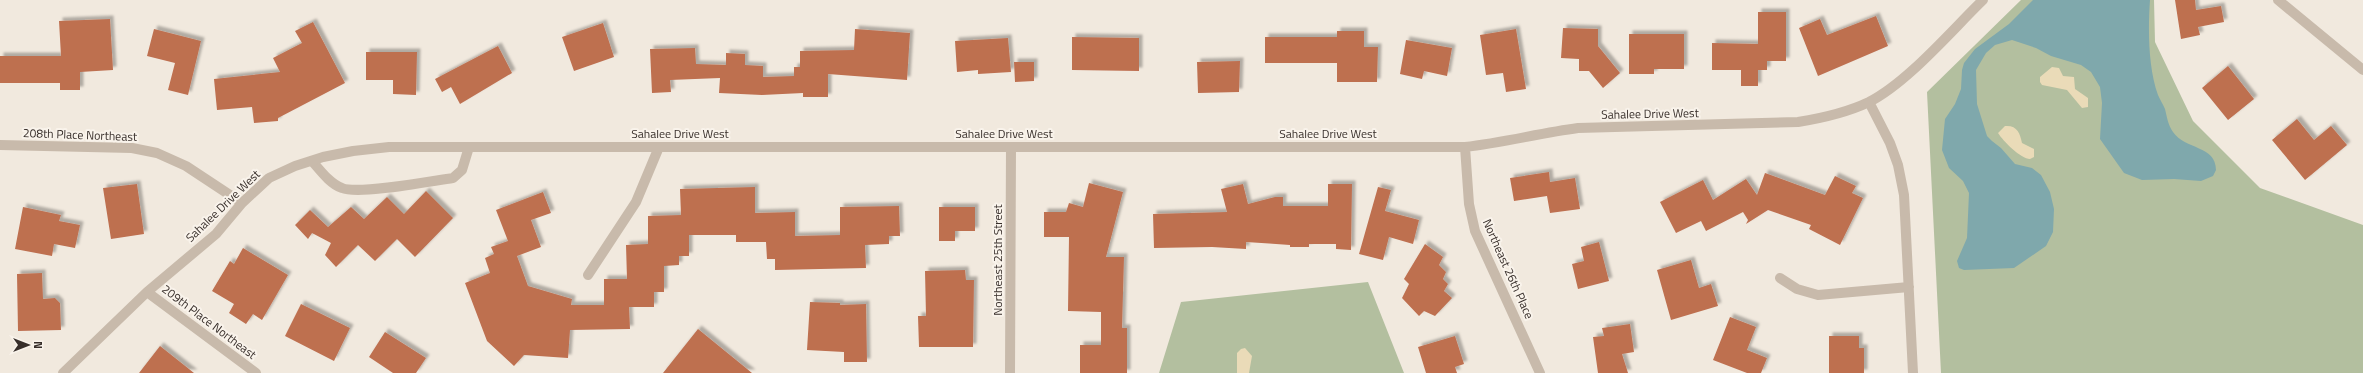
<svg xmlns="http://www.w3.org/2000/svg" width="2363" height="373" font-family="'Titillium Web',sans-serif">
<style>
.green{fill:#b3bf9f}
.sand{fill:#eadbb8}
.water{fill:#7fa8ac}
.building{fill:#be6f50;filter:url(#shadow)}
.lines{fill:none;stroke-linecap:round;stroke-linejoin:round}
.lane{stroke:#c8baab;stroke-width:10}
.street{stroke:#c8baab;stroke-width:10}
.labels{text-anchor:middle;stroke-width:4;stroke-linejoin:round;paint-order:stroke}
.street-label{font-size:12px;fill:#372e2a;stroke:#f9f3eb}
</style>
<defs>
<filter id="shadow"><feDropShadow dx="3.5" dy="-3.5" stdDeviation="1" flood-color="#0004"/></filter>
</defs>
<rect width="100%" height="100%" fill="#f1e9de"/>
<!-- green -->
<path class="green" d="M2021,0H2154L2155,42L2193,121L2260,188L2363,225V373H1941L1927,92Z
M1368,282L1404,373H1159L1181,302Z"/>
<!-- sand -->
<path class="sand" d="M2052,67L2059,68L2063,76L2074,77L2075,89L2088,98V107L2082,108L2067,90L2042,85L2040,82V77Z
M2005,126C2017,125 2020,133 2022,143L2034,149V157L2030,159C2021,159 2003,141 1998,133Z
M1245,348L1252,356L1249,373H1237V353L1241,349Z"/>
<!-- water -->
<path class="water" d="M2033,0H2150C2148,29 2148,67 2158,95C2160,100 2163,104 2165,109C2167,117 2168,125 2173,132C2185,150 2216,145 2216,170L2213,176L2201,181L2174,179L2142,180L2124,173L2100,139L2102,103L2100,87L2091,72L2081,65L2051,56L2036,48L2012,40L1995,45L1986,53L1976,70L1977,104L1987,136L1992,141L2001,148L2015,164L2032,168L2041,175L2050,192L2054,209L2053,232L2046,246L2014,268L1964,270L1959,268L1957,261L1967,238L1969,193L1963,181L1949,168L1942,150L1945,119L1955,104L1961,89L1962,70L1964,63L1975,49L2009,24Z"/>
<!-- building -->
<path class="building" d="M2175,0H2195L2196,10L2221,6L2224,22L2198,27L2200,35L2181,39Z
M1758,12H1786V61H1767V70H1758V86H1741V70H1712V43L1758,44Z
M1876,16L1888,46L1818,76L1799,28L1820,19L1827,35Z
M110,19L113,70L80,72V90H60V83H0V56H61L59,21Z
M313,22L345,83L278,118V121L254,123L252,107L217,110L214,79L280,72L273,58L302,43L295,31Z
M603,23L614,57L574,71L562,37Z
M1563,28L1598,29V46L1620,73L1603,88L1589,71H1579V59L1561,58Z
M154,29L201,41L188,95L168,90L175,63L147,56Z
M855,29L910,33L907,80L828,74V97H803V93L762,95L719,93L720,78L670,80L671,92L652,93L650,49L695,48L696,64L726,65V53L745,54V65L763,66V77L794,76V67H800V51L854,50Z
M1516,29L1526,89L1506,92L1503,73L1486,75L1480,35Z
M1337,31H1364V47H1378L1377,82H1337V63H1265V37H1337Z
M1629,34H1684V69H1654V74H1629Z
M1072,37L1139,38V71L1072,70Z
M1008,38L1011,72L978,74V70L957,72L955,41Z
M1406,40L1452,48L1447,76L1424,71L1422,79L1400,74Z
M498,46L512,73L460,104L451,87L442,92L435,79Z
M366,52H417L416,95L393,94V80H366Z
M1240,61L1239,92L1198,93L1197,62Z
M1014,62H1034V81L1015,82Z
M2228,66L2254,99L2228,120L2202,88Z
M2297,119L2314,140L2331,126L2347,145L2305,180L2272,140Z
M1549,172L1550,182L1575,178L1580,209L1550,213L1547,196L1514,201L1510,178Z
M1765,173L1825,195L1835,176L1856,186L1852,193L1863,198L1840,245L1809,229L1811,225L1768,210L1746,224L1748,220L1743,212L1706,231L1701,221L1676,233L1660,202L1703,180L1713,200L1746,179L1757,195Z
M1089,183L1123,192L1106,257H1124L1122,328H1127V373H1080V345H1101V312L1068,311L1069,237H1044V212H1066L1069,203L1083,207Z
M137,184L144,234L111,239L103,188Z
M1243,184L1248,204L1275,197H1283V206H1328V184H1352L1351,250L1336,249V244H1309V247H1290V245L1246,242V249L1212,247L1154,248L1153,214L1227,212L1221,189Z
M755,187V213L795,212V236L840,235V207L899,206L900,236H889V244L865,245L866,268L775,270V259H767L766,242H736V235H689V256H679V265L664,266V292H654V307H629L630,329L570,330L568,358L524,355L514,366L487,341L465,283L490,273L485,258L494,254L491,247L508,241L496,210L543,192L551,213L531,220L541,247L517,256L528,286L572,299L571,305H604V279H627L626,245L648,244V216L681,215L680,189Z
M1378,187L1391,190L1385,211L1419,220L1413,244L1389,237L1383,260L1359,254Z
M426,191L453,218L415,257L397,239L375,261L358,245L336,267L325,255L331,243L312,233L308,239L295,225L310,210L328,227L351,207L364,219L387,197L404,214Z
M23,207L61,215L59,221L80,225L75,248L54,244L52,256L15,249Z
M939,207H975V231H955V241H939Z
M1599,242L1609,281L1578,289L1572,264L1584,261L1581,247Z
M1425,244L1443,257L1439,265L1446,272L1443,279L1448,284L1444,291L1452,298L1435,316L1424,311L1419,316L1402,298L1409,284L1404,279Z
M243,248L288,275L262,320L253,314L246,324L229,313L234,304L212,291L230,261L234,264Z
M1691,260L1699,288L1711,284L1718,306L1671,320L1657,270Z
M965,270L966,280H974L973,347H919L918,316H926L925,271Z
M42,273L43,299L55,298L60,303L61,330L18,331L17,274Z
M810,302L840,303V305L866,304L867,362H844V352L807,350Z
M301,304L350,328L334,361L285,336Z
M1730,317L1756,327L1747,350L1767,358L1761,373H1747L1713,360Z
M1630,324L1634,352L1622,354L1628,373H1598L1593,337L1604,336L1602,328Z
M698,329L752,373H663Z
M385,332L426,358L416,373H393L369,357Z
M1455,336L1464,364L1455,367L1457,373H1426L1418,347Z
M1829,336H1859V348H1864V373H1829Z
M160,346L194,373H139Z"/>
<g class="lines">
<!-- lane -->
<path class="lane" d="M312,161C320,170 330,184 342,188C359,195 431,181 453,178L462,170L469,147
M588,275L636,202L659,147"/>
<!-- street -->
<path class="street" d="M2278,0L2363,70
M1869,102L1890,143L1898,165L1904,195L1913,373
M0,145L132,148L157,153L186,166L242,203
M1465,147L1469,204L1475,231L1540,373
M1780,278L1797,289L1818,295L1909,287
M147,292L256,373
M63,373L147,292L216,234L242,203L269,178L295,166L323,157L353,151L389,147H1465C1503,143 1540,133 1578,128L1798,122C1823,118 1846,113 1869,102C1908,82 1951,31 1983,0
M1010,373L1011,147"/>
</g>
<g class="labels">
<!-- street labels -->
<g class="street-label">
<text transform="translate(1650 114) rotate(-1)" y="4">Sahalee Drive West</text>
<text x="680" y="138">Sahalee Drive West</text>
<text x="1004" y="138">Sahalee Drive West</text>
<text x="1328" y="138">Sahalee Drive West</text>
<text transform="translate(80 135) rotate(2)" y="4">208th Place Northeast</text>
<text transform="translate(223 206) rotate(-44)" y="4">Sahalee Drive West</text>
<text transform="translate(998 260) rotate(-90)" y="4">Northeast 25th Street</text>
<text transform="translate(1508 269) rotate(66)" y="4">Northeast 26th Place</text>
<text transform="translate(209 322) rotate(37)" y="4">209th Place Northeast</text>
</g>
</g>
<!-- north arrow -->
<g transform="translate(28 345) rotate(90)" stroke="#f9f3eb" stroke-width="3" paint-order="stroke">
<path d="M0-3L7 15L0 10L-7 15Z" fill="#372e2a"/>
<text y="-6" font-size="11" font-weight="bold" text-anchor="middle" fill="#372e2a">N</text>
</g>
</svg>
